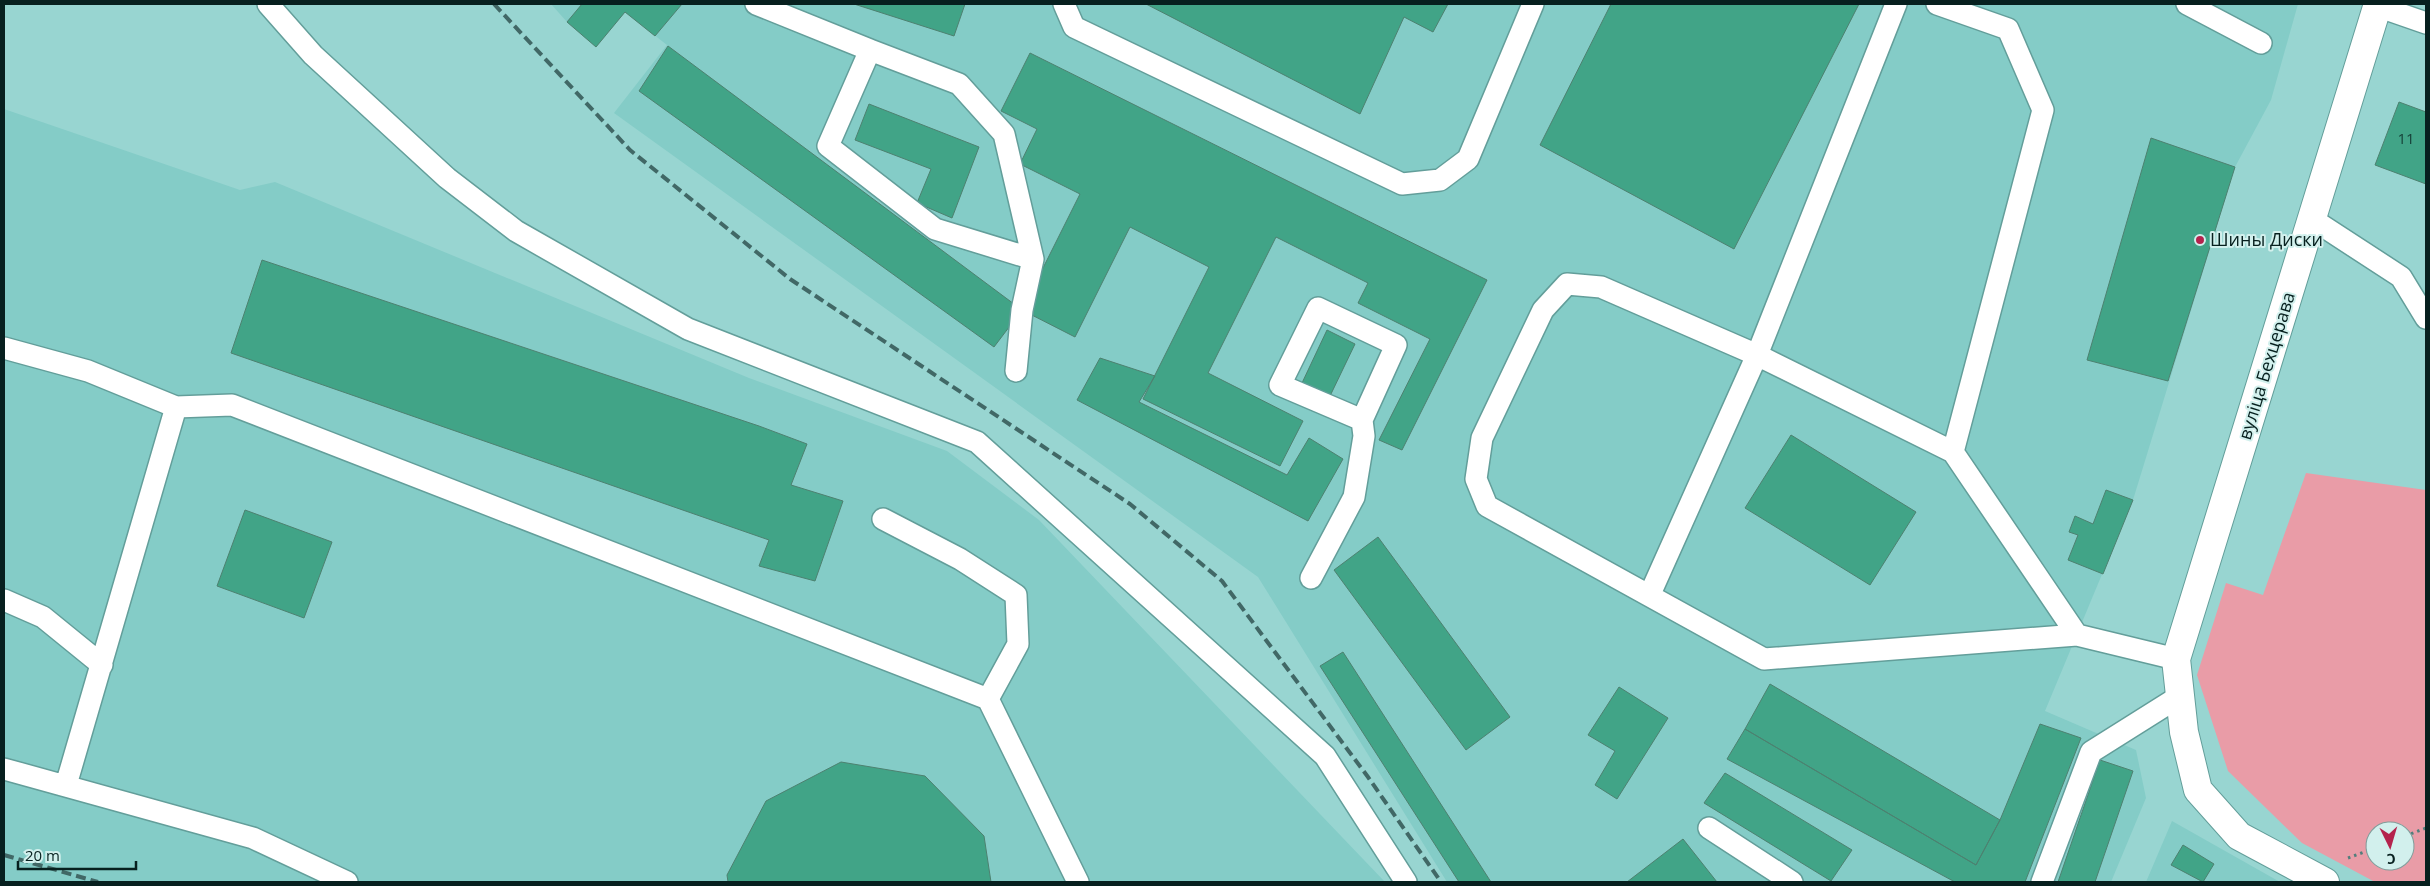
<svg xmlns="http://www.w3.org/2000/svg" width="2430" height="886" font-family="'Open Sans',sans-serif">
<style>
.built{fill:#84ccc7}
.green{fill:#e99ca7;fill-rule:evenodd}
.building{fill:#41a487;stroke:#4d8170}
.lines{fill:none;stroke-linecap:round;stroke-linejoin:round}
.service-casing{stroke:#639e9a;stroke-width:24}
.minor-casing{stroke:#639e9a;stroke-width:30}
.path{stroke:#527e7c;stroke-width:3;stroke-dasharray:2.5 4;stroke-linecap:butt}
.service{stroke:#fff;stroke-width:21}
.minor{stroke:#fff;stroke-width:28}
.rail{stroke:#416866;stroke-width:4;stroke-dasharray:10 5;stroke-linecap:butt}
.poi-dot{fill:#b4234d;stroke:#d2f0ed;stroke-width:2}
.labels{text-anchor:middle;stroke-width:4;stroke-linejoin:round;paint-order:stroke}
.number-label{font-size:15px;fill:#164139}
.poi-label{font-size:18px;fill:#07201f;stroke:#d2f0ed;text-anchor:start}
.street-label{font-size:18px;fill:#07201f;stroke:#d2f0ed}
</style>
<rect width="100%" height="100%" fill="#98d5d1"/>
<!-- built -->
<path class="built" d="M551,4H2298L2271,100L2235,167L2133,500L2045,711L2136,750L2146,798L2111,882H1447L1258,577L614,113L667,45L625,12L596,47L567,22Z
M4,109L240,190L275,182L749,378L947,451L1039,520L1385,882H4Z
M2172,821L2280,882H2146Z"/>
<!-- green -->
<path class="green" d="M2306,473L2426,490V882H2375L2302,843L2228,771L2197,675L2226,583L2263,595ZM2375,831H2405V861H2375Z"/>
<!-- building -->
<path class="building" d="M582,4H682L655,36L625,12L596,47L567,22Z
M854,4H965L954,36Z
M1146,4H1448L1433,32L1404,17L1360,114Z
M1611,4H1859L1734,249L1540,145Z
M668,46L1022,310L994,347L639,91Z
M1030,53L1487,280L1402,450L1379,440L1430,339L1358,303L1368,283L1276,237L1208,373L1303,421L1280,466L1143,399L1209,267L1130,227L1075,337L1022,310L1080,194L1020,164L1037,129L1001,111Z
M2399,102L2426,112V184L2375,165Z
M869,104L979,147L952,218L917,203L931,169L855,140Z
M2151,138L2235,167L2168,381L2087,360Z
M262,260L759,426L807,444L791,485L843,501L815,581L759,566L769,540L231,353Z
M1327,330L1355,344L1330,396L1302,383Z
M1100,358L1155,376L1139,402L1287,475L1309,438L1343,459L1308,521L1077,400Z
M1791,435L1916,512L1870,585L1745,508Z
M2106,490L2133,500L2103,574L2068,560L2078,535L2069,532L2075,516L2093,524Z
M245,510L332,542L304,618L217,586Z
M1378,537L1510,717L1466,750L1334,570Z
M1343,652L1491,882H1459L1320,666Z
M1770,684L2000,820L1976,865L1745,729Z
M1619,687L1668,718L1617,799L1595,785L1615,751L1588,735Z
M2040,724L2081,738L2025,882H1955L1727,759L1745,729L1976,865L2000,820Z
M2100,760L2133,771L2095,882H2058Z
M841,762L925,776L984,836L991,882H728L727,875L766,801Z
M1725,773L1852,850L1831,881L1704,803Z
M1683,839L1717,882H1627Z
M2183,845L2214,864L2203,882L2171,865Z"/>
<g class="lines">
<!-- service casing -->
<g class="service-casing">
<path id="service" d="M268,4L313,55L447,178L516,231L688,329L977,442L1325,756L1406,882
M756,4L870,50
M1064,4L1074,27L1402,184L1440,180L1468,159L1533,4
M1937,4L2008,29L2043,110L1953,452L2077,635L2176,659
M2187,4L2261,43
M2377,6L2426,23
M870,50L959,84L1004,134L1033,259L935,229L828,146Z
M2312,219L2401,277L2426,318
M4,348L88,371L176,407
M1016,371L1022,310L1033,259
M1953,452L1757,355L1601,287L1567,284L1543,310L1482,438L1476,479L1487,506L1764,659L2077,635
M883,519L960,559L1016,595L1018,644L988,699
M1311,578L1354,497L1364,436L1362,420L1396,345L1318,308L1280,385L1362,420
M1650,594L1757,355L1896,4
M4,600L43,617L102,665
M4,769L253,838L347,882
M66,785L176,407L232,405L988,699L1078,882
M1709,828L1792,882
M2042,882L2091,752L2180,696"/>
</g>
<!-- minor casing -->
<g class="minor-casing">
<path id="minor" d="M2325,882L2239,836L2198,790L2184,732L2176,659L2378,4"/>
</g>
<!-- path -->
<path class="path" d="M2405,836L2426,828
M2348,858L2375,848"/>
<!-- service -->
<use href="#service" class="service"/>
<!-- minor -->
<use href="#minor" class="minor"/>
<!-- rail -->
<path class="rail" d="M494,4L630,150L790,279L1130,504L1222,581L1368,777L1441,882
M4,855L98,882"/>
</g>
<!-- markers -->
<circle class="poi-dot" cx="2200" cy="240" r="5"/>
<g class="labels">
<!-- number labels -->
<g class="number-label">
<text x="2406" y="144">11</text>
</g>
<!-- poi labels -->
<g class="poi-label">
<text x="2210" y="246">Шины Диски</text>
</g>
<!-- street labels -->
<g class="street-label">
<text transform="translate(2267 366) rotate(-73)" y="6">вуліца Бехцерава</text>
</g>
</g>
<!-- border -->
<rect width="2430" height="886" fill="none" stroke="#07201f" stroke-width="10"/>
<!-- north arrow -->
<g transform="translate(2390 846) rotate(175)"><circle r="24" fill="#d2f0ed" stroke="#819d9b"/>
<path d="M0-4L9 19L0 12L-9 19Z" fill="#b4234d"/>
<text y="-8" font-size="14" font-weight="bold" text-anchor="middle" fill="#07201f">С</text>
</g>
<!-- scale -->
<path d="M18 861v8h118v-8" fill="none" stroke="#07201f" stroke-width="2.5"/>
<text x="25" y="861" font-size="15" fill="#07201f" stroke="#d2f0ed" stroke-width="4" paint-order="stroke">20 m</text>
</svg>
